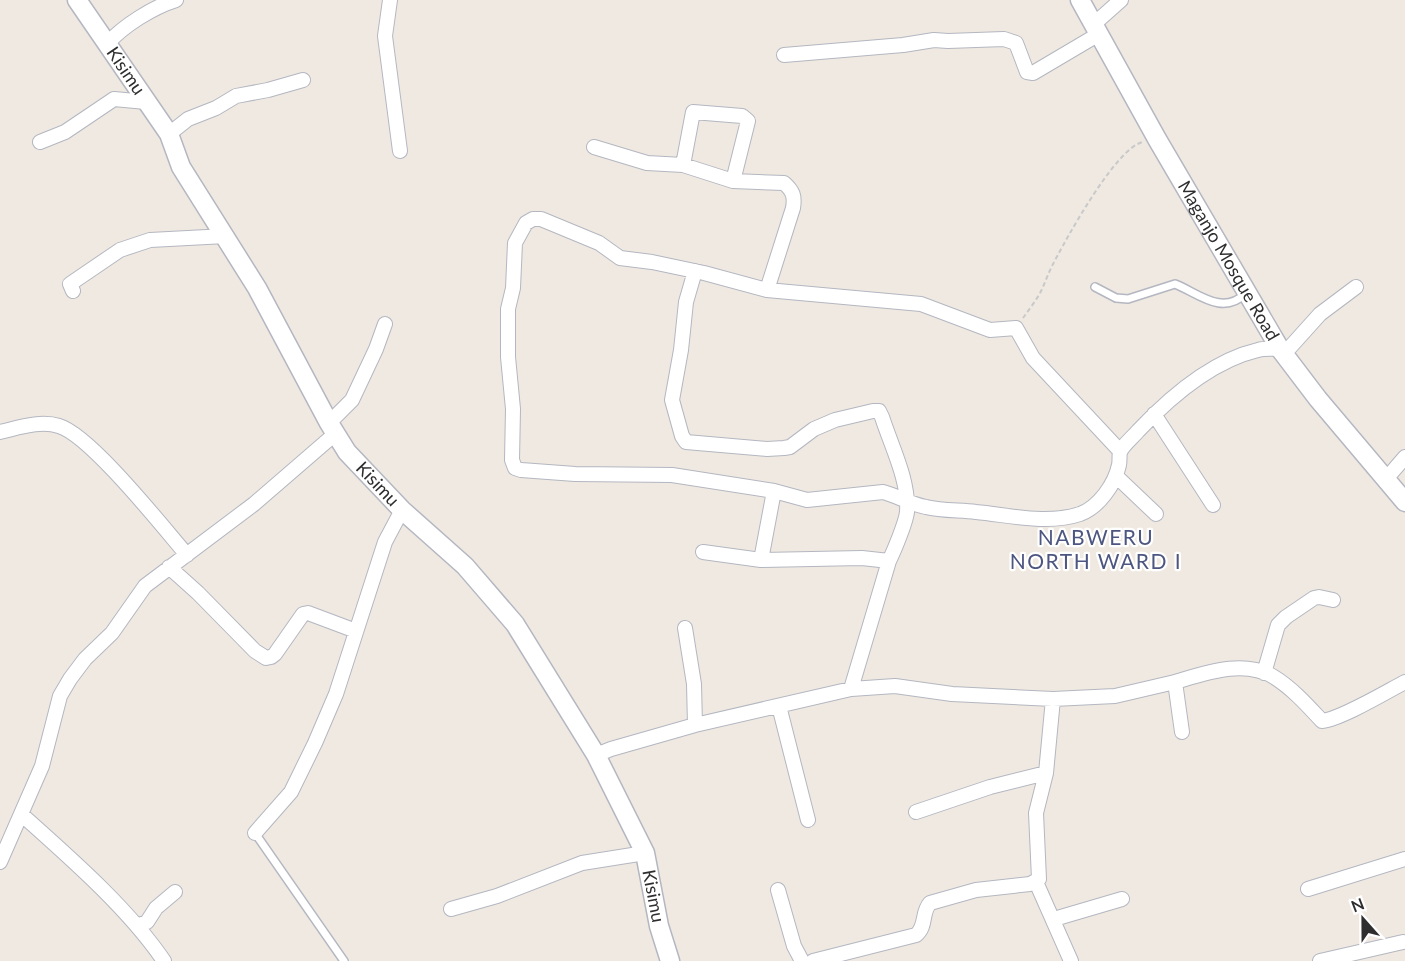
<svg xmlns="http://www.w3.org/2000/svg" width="1405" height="961" font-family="Lato,sans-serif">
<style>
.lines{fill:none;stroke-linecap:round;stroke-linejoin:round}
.lane-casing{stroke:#b4b7c1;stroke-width:10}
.street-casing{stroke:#b4b7c1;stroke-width:16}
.secondary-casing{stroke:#b4b7c1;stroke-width:21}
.path{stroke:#c9c9c9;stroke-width:2;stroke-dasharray:4.5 3;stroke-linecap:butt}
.lane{stroke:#fff;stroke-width:7}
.street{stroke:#fff;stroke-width:14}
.secondary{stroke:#fff;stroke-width:18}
.labels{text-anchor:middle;stroke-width:4.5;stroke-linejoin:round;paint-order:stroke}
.street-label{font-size:18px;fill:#2e2e2e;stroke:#fff}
.quarter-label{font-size:21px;letter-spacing:1.5px;fill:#4d5680;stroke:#fff}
</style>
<rect width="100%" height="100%" fill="#efe9e1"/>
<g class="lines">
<!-- lane casing -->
<g class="lane-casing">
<path id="lane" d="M1095,287L1116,298L1128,299L1175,284C1198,293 1222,316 1245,294
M255,833L344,961"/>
</g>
<!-- street casing -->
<g class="street-casing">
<path id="street" d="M390,0L385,36L400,151
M1094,24L1121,0
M107,44C123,26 153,7 176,0
M784,55L903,45L934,40L948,41L1004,39L1016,43L1027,72L1033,73L1099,34
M169,134L188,119L216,108L236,96L268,90L303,80
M40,142L65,132L114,99L146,102
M594,147L647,163L683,165L733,181L784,183C793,191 795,196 793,208L767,290
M683,165L693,112L742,116L748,121L733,181
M695,271L686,302L681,350L672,400L682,436L686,442L767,449L784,448L790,447L814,429L835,420L873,411H879L882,417C892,448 909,480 907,512C906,522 894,551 889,561L851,689
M73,291L70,284L120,250L150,240L226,236
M1284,354L1320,314L1356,287
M1154,414L1213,505
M329,423L352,400L376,349L385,324
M0,432C18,428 40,420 59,426C90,435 163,527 187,555
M1120,451L1033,358L1016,328L990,330L921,304L767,290L704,273L652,262L620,258L599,243L541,219H533L526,223L515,243L513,288L508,309V357L513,409L512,460L515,468L521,470L575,474L672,475L774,491L807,500L883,492C898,496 910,504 926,507C942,511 960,510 976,512C1009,515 1047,525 1080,514C1099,507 1115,484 1119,465C1120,461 1119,456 1120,452C1123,445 1133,437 1138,431C1170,397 1211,361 1258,350C1265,348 1273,349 1280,349
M1116,476L1156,514
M1386,479L1405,457
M703,552L761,560L862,558L889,561
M761,560L774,491
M169,567L198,593L255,651L266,658L271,657L275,654L303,614L308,613L356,631
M685,628L694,684L695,725
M1264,673L1278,625L1286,617L1314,598L1319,597L1333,600
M779,706L808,820
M1182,732L1175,682C1206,673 1244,659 1274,677C1292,688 1308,706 1322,721C1341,719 1386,692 1405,682
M596,755L611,749L695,725L851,689L895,686L952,694L1053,699L1115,696L1175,682
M916,812L990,787L1046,773
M21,814C69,857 128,908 164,961
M255,833L291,792L315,743L336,694L385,542L402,510
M0,862L42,766L60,696L70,679L85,659L112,633L145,586L254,504L335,434
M1036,882L1071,961
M1308,889L1405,859
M778,890L794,946L802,961
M451,909L497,896L582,863L645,853
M1054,919L1122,899
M137,926L147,922L156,908L175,892
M813,961L916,935C927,926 921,913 930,903L976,890L1030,884L1039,879L1036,813L1046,773L1053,699
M1320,961L1403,942"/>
</g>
<!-- secondary casing -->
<g class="secondary-casing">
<g id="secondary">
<path id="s1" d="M77,0L169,134L181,167L257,288L329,423L347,452L402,510L465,566L515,624L596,755L645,853L659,926L670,961"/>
<path id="s2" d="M1080,0L1157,139L1280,349L1318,399L1405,502"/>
</g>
</g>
<!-- path -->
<path class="path" d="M1023,318C1028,311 1034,303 1039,295C1044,286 1047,276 1052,266C1065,241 1116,147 1143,142"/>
<!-- lane -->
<use href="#lane" class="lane"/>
<!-- street -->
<use href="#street" class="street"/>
<!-- secondary -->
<use href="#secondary" class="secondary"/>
</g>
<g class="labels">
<!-- street labels -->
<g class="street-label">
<text dy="6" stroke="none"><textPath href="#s1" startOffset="86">Kisimu</textPath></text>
<text dy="6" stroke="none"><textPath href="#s2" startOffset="300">Maganjo Mosque Road</textPath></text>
<text dy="6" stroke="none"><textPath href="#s1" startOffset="572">Kisimu</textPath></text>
<text dy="6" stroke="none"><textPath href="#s1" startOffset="1076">Kisimu</textPath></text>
</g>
<!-- quarter labels -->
<g class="quarter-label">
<text x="1096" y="545">NABWERU<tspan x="1096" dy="24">NORTH WARD I</tspan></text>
</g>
</g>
<!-- north arrow -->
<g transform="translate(1363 919) rotate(339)" stroke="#ffffff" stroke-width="4.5" paint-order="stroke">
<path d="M0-4.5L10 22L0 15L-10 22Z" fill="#2e2e2e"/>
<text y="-9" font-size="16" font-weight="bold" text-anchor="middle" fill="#2e2e2e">N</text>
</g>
</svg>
